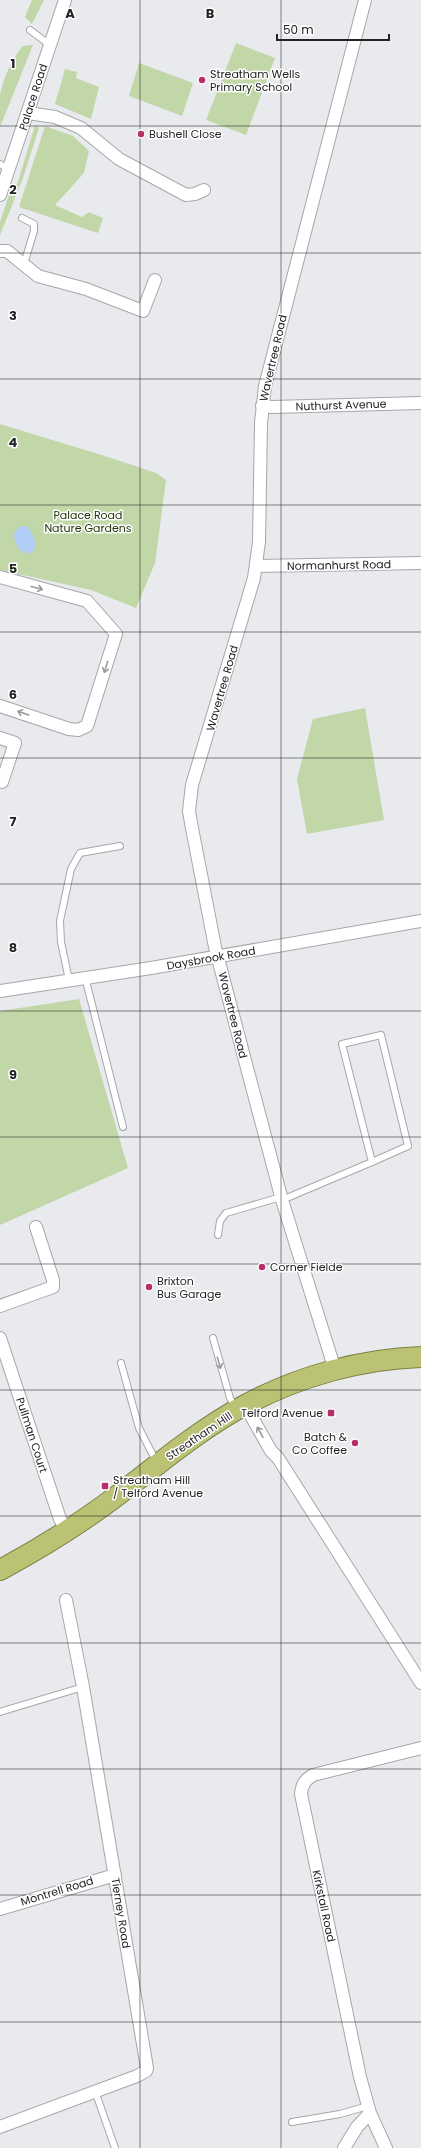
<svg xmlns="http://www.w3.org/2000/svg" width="421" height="2148" font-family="Poppins,sans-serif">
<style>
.green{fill:#c1d7a8}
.water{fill:#b1cef7}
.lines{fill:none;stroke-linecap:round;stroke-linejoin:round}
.service-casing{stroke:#a6a7aa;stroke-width:8}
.minor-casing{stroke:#a6a7aa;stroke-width:14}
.trunk-casing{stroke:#7b8142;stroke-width:22}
.service{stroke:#fff;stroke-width:6}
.minor{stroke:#fff;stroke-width:12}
.trunk{stroke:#bbc274;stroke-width:20}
.oneway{stroke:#9c9c9c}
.grid{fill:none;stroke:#232324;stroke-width:1;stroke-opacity:0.55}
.poi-dot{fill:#b72e6b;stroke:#fff;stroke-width:1.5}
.labels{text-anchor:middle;stroke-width:3;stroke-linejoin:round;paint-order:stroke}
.poi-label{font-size:11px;fill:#232324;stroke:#fff;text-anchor:start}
.street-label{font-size:11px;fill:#232324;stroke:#fff}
.park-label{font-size:11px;fill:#24340a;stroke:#fff}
.grid-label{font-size:13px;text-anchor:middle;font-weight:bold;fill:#232324;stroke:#fff;stroke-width:3;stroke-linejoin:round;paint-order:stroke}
</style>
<rect width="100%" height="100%" fill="#e9eaed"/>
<!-- green -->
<path class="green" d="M32,0H44L32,24L25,17Z
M236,43L275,58L246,135L206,120Z
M33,45L0,127C0,117 0,105 0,95C3,79 12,58 23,46Z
M139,63L193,83L182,116L129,96Z
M65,69L77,72L76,78L99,87L91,119L55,104Z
M35,125L39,128L23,178L0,235V222L10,192L18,182Z
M45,126L73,136L89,151L84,173L55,205L82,217L89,212L103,218L98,233L19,207Z
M0,424L108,457L156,473L166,480L155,563L136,608L91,590L0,570Z
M365,708L384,820L307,834L297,779L313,719Z
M79,999L128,1168L0,1225V1011Z"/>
<!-- water -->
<path class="water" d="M27,526L33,536L36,546L32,552L26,554L18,548L13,535L19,527Z"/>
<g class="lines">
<!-- service casing -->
<g class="service-casing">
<path id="service" d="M30,30L50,45
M0,164L9,170
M22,218L34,224V231L24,264
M85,977L123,1127
M69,980L61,942L60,921L71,869L80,853L120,846
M282,1200L372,1162L342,1044L381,1035L408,1146L372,1162
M218,1235L220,1221L226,1213L281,1197
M213,1338L230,1398L235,1408
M121,1363L139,1428L157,1463
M0,1712L83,1687
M95,2091L115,2148
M292,2122L340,2114L368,2106"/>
</g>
<!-- minor casing -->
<g class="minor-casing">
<path id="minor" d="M28,113L55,117L81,128L119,159L186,195L195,194L204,190
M0,195L65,0
M0,251H7L38,276L86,289L143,311L155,280
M262,406L272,407L421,403
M256,566L421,563
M0,577L87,601L116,634L87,726L78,730L69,729L0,706
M0,738L15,743L2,782
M0,991L151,968L421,921
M0,1306L53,1287V1280L36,1227
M0,1338L60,1519L67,1531
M335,1370L282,1200L215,947L191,823L189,811L192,785L254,578L259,542L261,423L265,386L365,0
M245,1405L271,1451L278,1458L421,1683
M0,1909L115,1875
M0,2127L137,2076L146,2071L147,2068L83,1687L66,1600
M344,2148L357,2127L370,2113
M386,2148L370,2113L360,2077L301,1794C302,1784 305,1780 313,1775L421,1748"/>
</g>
<!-- trunk casing -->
<g class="trunk-casing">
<path id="trunk" d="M0,1570C41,1548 81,1523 118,1495C160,1463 200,1429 247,1404C300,1376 361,1359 421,1357"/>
</g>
<!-- service -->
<use href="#service" class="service"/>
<!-- minor -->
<use href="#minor" class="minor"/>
<!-- trunk -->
<use href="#trunk" class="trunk"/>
</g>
<!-- one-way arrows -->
<defs><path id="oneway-shaft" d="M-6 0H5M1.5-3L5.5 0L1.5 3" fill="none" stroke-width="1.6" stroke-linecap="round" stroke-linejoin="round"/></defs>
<g class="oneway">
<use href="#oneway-shaft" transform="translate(37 588) rotate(15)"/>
<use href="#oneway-shaft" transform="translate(106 667) rotate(107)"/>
<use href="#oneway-shaft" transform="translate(23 713) rotate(-161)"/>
<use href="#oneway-shaft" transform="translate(219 1363) rotate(74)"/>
<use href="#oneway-shaft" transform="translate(260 1432) rotate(-119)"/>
</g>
<!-- grid -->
<path class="grid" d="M140,0V2148M281,0V2148M0,126H421M0,253H421M0,379H421M0,505H421M0,632H421M0,758H421M0,884H421M0,1011H421M0,1137H421M0,1264H421M0,1390H421M0,1516H421M0,1643H421M0,1769H421M0,1895H421M0,2022H421"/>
<!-- markers -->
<g class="poi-dot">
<circle cx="202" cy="80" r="4"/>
<circle cx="141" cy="134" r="4"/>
<circle cx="262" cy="1267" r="4"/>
<circle cx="149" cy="1287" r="4"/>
<rect x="327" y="1409" width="8" height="8" rx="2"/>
<circle cx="355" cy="1443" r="4"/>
<rect x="101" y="1482" width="8" height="8" rx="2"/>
</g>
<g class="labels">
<!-- poi labels -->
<g class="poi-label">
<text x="210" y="78">Streatham Wells<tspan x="210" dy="13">Primary School</tspan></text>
<text x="149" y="138">Bushell Close</text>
<text x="270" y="1271">Corner Fielde</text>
<text x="157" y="1285">Brixton<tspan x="157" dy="13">Bus Garage</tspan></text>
<text x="323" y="1417" text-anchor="end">Telford Avenue</text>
<text x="347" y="1441" text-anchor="end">Batch &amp;<tspan x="347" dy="13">Co Coffee</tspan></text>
<text x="113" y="1484">Streatham Hill<tspan x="113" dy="13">/ Telford Avenue</tspan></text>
</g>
<!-- street labels -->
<g class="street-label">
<text transform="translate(33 97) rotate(-72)" y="4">Palace Road</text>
<text transform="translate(273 358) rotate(-77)" y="4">Wavertree Road</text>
<text transform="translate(341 405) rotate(-2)" y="4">Nuthurst Avenue</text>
<text transform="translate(339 565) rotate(-1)" y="4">Normanhurst Road</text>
<text transform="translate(222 688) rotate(-74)" y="4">Wavertree Road</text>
<text transform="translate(211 958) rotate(-10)" y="4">Daysbrook Road</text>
<text transform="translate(233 1015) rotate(76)" y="4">Wavertree Road</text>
<text transform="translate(32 1435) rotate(72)" y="4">Pullman Court</text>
<text transform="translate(199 1436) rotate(-34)" y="4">Streatham Hill</text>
<text transform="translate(57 1891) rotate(-17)" y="4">Montrell Road</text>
<text transform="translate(324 1906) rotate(78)" y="4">Kirkstall Road</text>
<text transform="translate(121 1913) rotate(81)" y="4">Tierney Road</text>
</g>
<!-- park labels -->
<g class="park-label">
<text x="88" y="519">Palace Road<tspan x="88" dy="13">Nature Gardens</tspan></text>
</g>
</g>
<g class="grid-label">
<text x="70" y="18">A</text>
<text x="210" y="18">B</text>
<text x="13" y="68">1</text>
<text x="13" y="194">2</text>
<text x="13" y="320">3</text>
<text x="13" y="447">4</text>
<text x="13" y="573">5</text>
<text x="13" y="699">6</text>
<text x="13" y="826">7</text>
<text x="13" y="952">8</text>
<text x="13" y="1079">9</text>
</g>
<!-- scale -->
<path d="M277 34v6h112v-6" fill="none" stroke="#232324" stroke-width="2"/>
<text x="283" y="34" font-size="12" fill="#232324" stroke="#ffffff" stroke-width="3" paint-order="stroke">50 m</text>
</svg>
